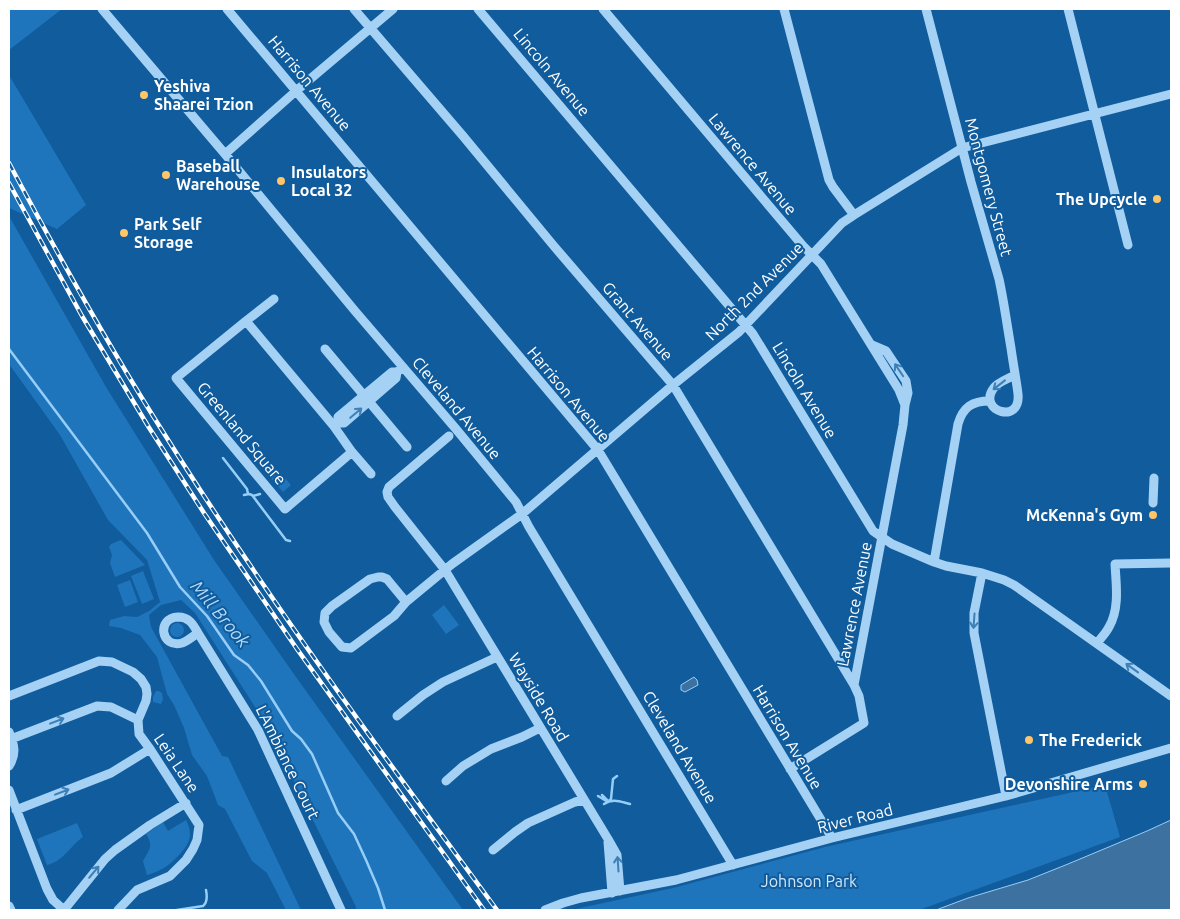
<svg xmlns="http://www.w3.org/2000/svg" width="1180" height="919" font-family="Ubuntu,sans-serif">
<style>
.green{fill:#1f75bb}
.water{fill:#3c71a0;stroke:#97cef8}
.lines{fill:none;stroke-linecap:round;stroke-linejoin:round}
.stream{stroke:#97cef8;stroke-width:2.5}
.minor{stroke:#a5d1f5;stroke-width:9}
.rail-casing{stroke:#fff;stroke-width:4.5}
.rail{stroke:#105c9d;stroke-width:2.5;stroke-dasharray:8;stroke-linecap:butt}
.oneway{stroke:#3d7fb7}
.poi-dot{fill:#ffc569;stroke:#105c9d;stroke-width:2}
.labels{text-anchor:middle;stroke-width:4;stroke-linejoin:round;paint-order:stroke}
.street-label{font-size:16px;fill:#fff;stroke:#105c9d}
.poi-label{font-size:16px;font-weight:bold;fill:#fff;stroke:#105c9d;text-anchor:start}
.park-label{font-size:16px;fill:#cee9fe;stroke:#105c9d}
.water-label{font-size:18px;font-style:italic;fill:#b2dbfb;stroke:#105c9d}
</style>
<rect width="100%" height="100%" fill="#105c9d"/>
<!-- green -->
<path class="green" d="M9,9H62L9,50Z
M9,75L86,205L57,229L9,208Z
M9,216L106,387L214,560L296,677L463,910H356V907L264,721L195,613L181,600L161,605L149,615L151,627L222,756L228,757L301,910H286L267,873L252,861L225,809L218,805L207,776L192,755L184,728L174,705L167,694L157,657L140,635L121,628L109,626L110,620L124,616L137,617L149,611L160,602L147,560L108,520L60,435L9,364Z
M277,469L291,485L283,492L269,476Z
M121,540L145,565L115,577L110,563L112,555L109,547L111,544Z
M143,571L154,599L142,604L131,576Z
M130,580L138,602L125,607L117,585Z
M444,605L459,625L446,634L432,615Z
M170 630a7 7 0 1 1 14 0a7 7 0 1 1-14 0Z
M156,691H159L162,693L163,699L161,704L153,702V697Z
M1105,785L1120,837L919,910H571L673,888L825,847Z
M186,820C194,835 189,845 178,856C173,861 168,866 162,869C157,872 152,873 147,875L143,861C149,850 154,846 146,834L163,822L168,831Z
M77,823L83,837C70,846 64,861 47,865L37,839Z"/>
<!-- water -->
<path class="water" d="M694,677L697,680L698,685L685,692L681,690V685Z
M1171,820V910H936L968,898L1028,880L1068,864L1147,831Z"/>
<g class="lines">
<!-- stream -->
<path class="stream" d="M9,349L147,533L180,587L207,616L234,655L248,665L261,681L292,731L301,739L312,754L338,813L354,834L366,860L378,888L385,910
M223,458L247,489L248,494
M244,495L249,494L252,495L286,540L290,541
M253,496L260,494
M602,795L608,801
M598,796L608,802
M609,801L611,799L613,779L617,776
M604,804C613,798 621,802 630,804
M177,910L203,906C208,902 207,895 206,890"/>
<!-- minor -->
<path class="minor" d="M102,9L225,154L355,311L456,429L516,502L529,527L733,865
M227,9L598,450L832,838
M354,9L463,136L553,245L673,385L854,685
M478,9L753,334L873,531L892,544L934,562L946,566L982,573L1004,580L1014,585L1171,696
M603,9L803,246L821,264L899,390L905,405
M784,9L829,180L833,187L854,215
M926,9L971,182L999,279C1004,302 1007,325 1011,348C1013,363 1016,378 1018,394C1021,425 978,411 993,389C997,382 1008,379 1015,375
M1068,9L1128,245
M225,154L296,91L393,9
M274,299L246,321L333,425L352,452L371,474
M246,321L176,378L285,509L352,452
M325,349L407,447
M397,372L396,378L344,423H339L338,417L392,372H397L403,367
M449,436L389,487L387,492L388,497L395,507L445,570L608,839L617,855L620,891
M1153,503L1154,478
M934,562L958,424C963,407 972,401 990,401
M982,573L974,613V633L1006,796
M406,602L387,579L382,577H378L370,579L332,606L325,613L324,622L329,632L342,647L351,648L394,616L406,602L452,564L522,514L673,385L739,332L842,223L854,215L962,148L1171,94
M198,633C193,636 188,641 182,643C161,649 156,618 178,617C189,617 193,624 198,633L258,730L341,910
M1097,643C1101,638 1106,633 1109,627C1120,608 1116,584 1115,564L1171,563
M9,696L99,661L112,662L133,672L141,679L146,687L147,694L146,701L138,720L139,734L150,749L199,825L197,840L193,849L186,860L170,876L137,890L118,910
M397,716L423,695L443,682L497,657
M9,732C14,744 17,754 9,766
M11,739L97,706L111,707L138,720
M790,769L864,723L859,696L854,685L903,425L905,405L908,393L906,381L886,351L872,345
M446,781L463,766L491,749L522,737L540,728
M9,790L47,889L53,900L64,910
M16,810L111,773L150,749
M608,842L612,893
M493,850L515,832L528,823L575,802L584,800
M9,906L11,910
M64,910L105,859L115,850L150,825L186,803
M545,910L563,903L581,898L676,880L832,838L1006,796L1171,748"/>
<!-- rail casing -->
<g class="rail-casing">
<path id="rail" d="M9,163C58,255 109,347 165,435C268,599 383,755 497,910
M9,183L82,316L148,426L204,513L297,649L484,910"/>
</g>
<!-- rail -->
<use href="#rail" class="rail"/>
</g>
<!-- one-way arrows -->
<defs><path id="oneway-shaft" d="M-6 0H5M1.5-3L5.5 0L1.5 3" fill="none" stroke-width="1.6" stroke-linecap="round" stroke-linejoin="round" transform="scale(1.25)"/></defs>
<g class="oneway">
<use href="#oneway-shaft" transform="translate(899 370) rotate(-124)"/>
<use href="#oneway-shaft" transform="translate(999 385) rotate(142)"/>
<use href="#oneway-shaft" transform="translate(356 413) rotate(-40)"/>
<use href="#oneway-shaft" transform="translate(974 621) rotate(94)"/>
<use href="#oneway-shaft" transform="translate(1132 668) rotate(-144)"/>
<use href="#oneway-shaft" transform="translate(57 721) rotate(-21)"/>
<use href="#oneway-shaft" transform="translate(62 792) rotate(-21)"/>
<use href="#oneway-shaft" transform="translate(618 864) rotate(-94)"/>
<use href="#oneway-shaft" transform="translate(94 872) rotate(-50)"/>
</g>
<!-- markers -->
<g class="poi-dot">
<circle cx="144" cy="95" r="5"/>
<circle cx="166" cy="175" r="5"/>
<circle cx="281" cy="181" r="5"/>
<circle cx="1157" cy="199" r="5"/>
<circle cx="124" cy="233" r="5"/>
<circle cx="1153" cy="515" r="5"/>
<circle cx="1029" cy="740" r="5"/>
<circle cx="1143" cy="784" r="5"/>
</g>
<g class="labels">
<!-- street labels -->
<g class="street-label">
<text transform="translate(552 72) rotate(50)" y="6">Lincoln Avenue</text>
<text transform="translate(310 83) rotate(50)" y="6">Harrison Avenue</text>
<text transform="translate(753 164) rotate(50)" y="6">Lawrence Avenue</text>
<text transform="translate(989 187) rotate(75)" y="6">Montgomery Street</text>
<text transform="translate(754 291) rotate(-45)" y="6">North 2nd Avenue</text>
<text transform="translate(638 321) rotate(49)" y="6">Grant Avenue</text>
<text transform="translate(805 390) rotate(59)" y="6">Lincoln Avenue</text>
<text transform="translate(569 394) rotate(50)" y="6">Harrison Avenue</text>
<text transform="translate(457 408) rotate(50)" y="6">Cleveland Avenue</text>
<text transform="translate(242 433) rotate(50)" y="6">Greenland Square</text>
<text transform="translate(854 604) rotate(-79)" y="6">Lawrence Avenue</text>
<text transform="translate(539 697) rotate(59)" y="6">Wayside Road</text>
<text transform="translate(788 737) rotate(59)" y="6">Harrison Avenue</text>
<text transform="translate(680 747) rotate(59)" y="6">Cleveland Avenue</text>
<text transform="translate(288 762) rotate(64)" y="6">L'Ambiance Court</text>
<text transform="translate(177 763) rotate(56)" y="6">Leia Lane</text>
<text transform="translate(855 818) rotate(-14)" y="6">River Road</text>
</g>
<!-- poi labels -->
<g class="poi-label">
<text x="154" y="92">Yeshiva<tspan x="154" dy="18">Shaarei Tzion</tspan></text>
<text x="176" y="172">Baseball<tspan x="176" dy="18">Warehouse</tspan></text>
<text x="291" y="178">Insulators<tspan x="291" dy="18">Local 32</tspan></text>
<text x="1147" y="205" text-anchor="end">The Upcycle</text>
<text x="134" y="230">Park Self<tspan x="134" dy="18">Storage</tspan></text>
<text x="1143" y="521" text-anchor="end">McKenna's Gym</text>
<text x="1039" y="746">The Frederick</text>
<text x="1133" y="790" text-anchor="end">Devonshire Arms</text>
</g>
<!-- park labels -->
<g class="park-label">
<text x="809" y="887">Johnson Park</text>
</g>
<!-- water labels -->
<g class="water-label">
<text transform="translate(220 614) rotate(50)" y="6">Mill Brook</text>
</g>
</g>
<!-- border -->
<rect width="1180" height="919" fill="none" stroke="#ffffff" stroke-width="20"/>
</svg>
